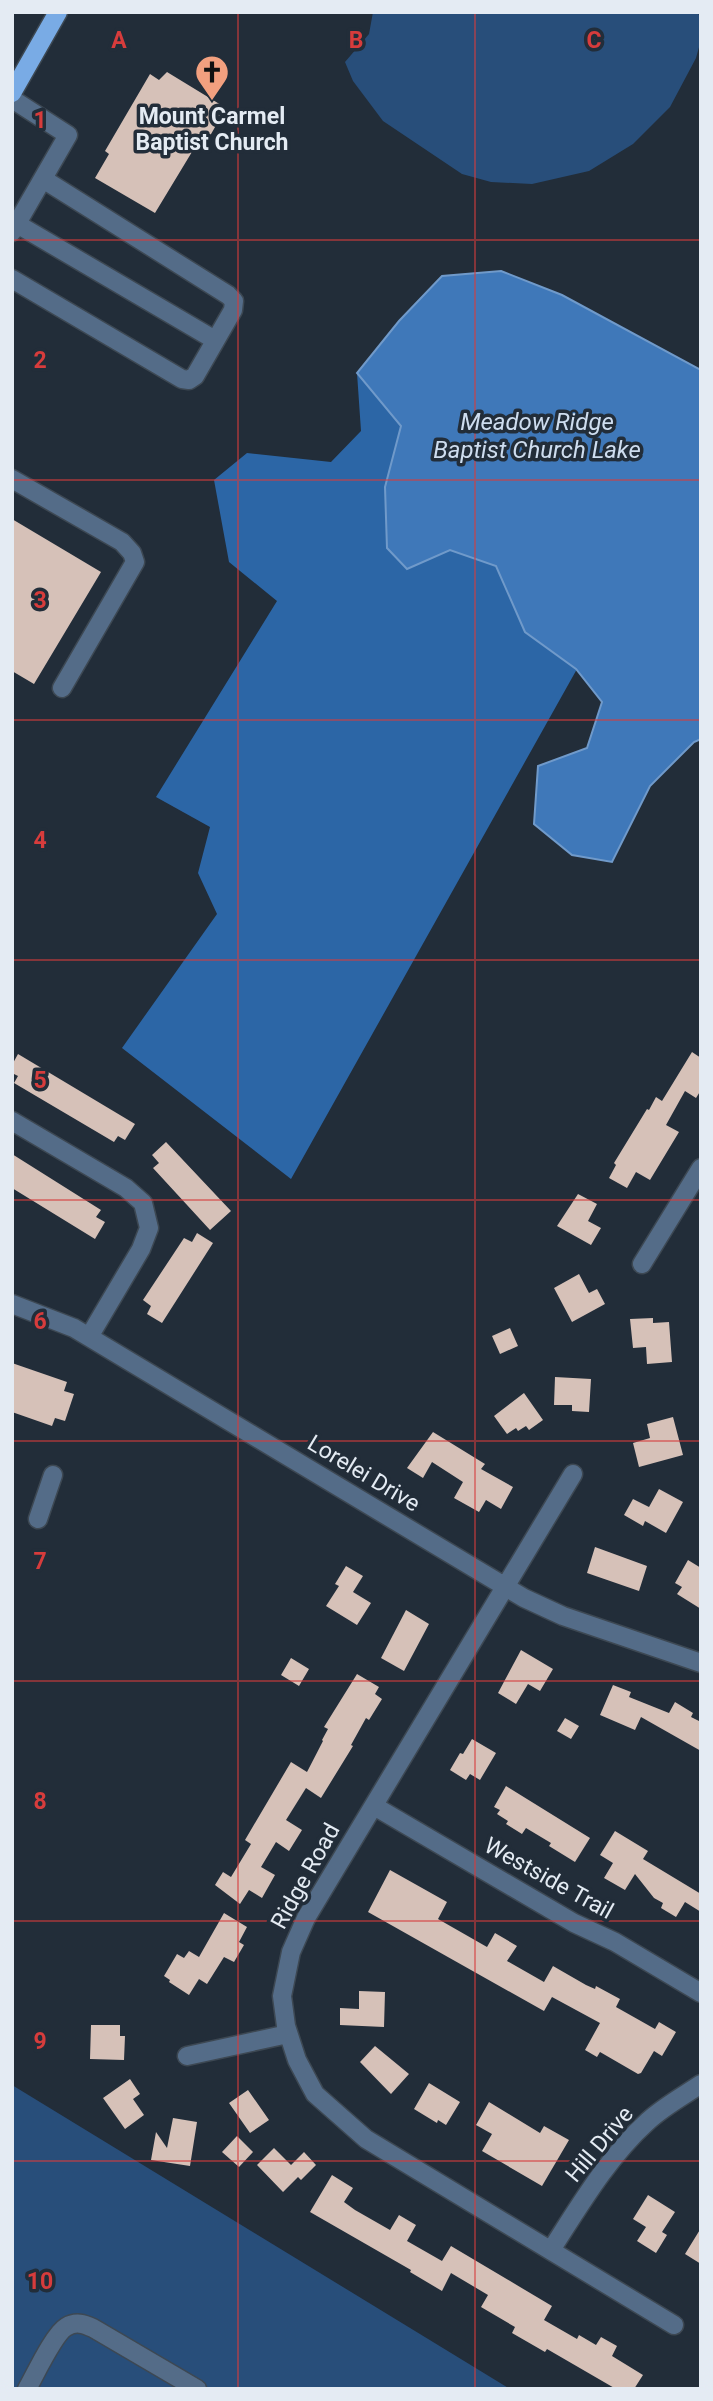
<svg xmlns="http://www.w3.org/2000/svg" width="713" height="2401" font-family="Roboto,sans-serif">
<style>
.green{fill:#284e7a}
.forest{fill:#2c66a6}
.water{fill:#3f78b9;stroke:#709aca;stroke-width:2}
.building{fill:#d6c1b8}
.lines{fill:none;stroke-linecap:round;stroke-linejoin:round}
.minor-casing{stroke:#3d4853;stroke-width:21}
.major-casing{stroke:#3d4853;stroke-width:21}
.minor{stroke:#546c88;stroke-width:18}
.major{stroke:#79abe5;stroke-width:18}
.grid{fill:none;stroke:#d73c3c;stroke-width:2;stroke-opacity:0.55}
.labels{text-anchor:middle;stroke-width:7;stroke-linejoin:round;paint-order:stroke}
.poi-label{font-size:23px;font-weight:bold;fill:#e4ebf3;stroke:#222d39}
.street-label{font-size:23px;fill:#e4ebf3;stroke:#222d39}
.water-label{font-size:24px;font-style:italic;fill:#ceddef;stroke:#222d39}
.grid-label{font-size:23px;text-anchor:middle;font-weight:bold;fill:#d73c3c;stroke:#222d39;stroke-width:7;stroke-linejoin:round;paint-order:stroke}
</style>
<rect width="100%" height="100%" fill="#222d39"/>
<!-- green -->
<path class="green" d="M373,12H695L701,16V40L696,58L670,107L633,144L589,171L532,184L491,182L462,174L383,121L353,81L345,62L369,34Z
M12,2085L510,2389H12Z"/>
<!-- forest -->
<path class="forest" d="M357,373L401,426L385,487L407,569L450,550L496,566L525,632L577,669L291,1179L122,1048L217,914L198,873L210,827L156,797L277,601L229,562L214,480L247,453L331,462L361,431Z"/>
<!-- water -->
<path class="water" d="M501,271L562,295L701,370V739L694,742L650,786L612,862L572,855L534,824L538,766L587,748L602,702L576,669L525,632L496,566L450,550L407,569L387,548L385,487L401,426L357,373L399,321L442,276Z"/>
<!-- building -->
<path class="building" d="M167,72L226,108L207,141L201,137L155,213L95,178L109,154L105,151L150,74L159,80Z
M12,519L101,572L34,684L12,671Z
M692,1052L701,1058V1090L696,1098L685,1091L666,1125L679,1132L650,1180L636,1172L627,1188L609,1178L616,1165L614,1163L647,1109L649,1110L656,1097L662,1101Z
M18,1054L135,1124L125,1140L118,1136L114,1142L14,1083L18,1076L12,1073V1065Z
M166,1142L231,1211L210,1230L153,1168L159,1163L152,1155Z
M12,1154L101,1210L96,1217L105,1222L95,1239L12,1188Z
M578,1194L597,1204L588,1221L601,1228L591,1245L557,1226Z
M197,1233L213,1243L162,1323L147,1314L151,1306L143,1300L184,1238L192,1242Z
M579,1274L589,1293L597,1289L605,1304L572,1322L554,1288Z
M653,1318V1323L669,1322L672,1362L647,1364L646,1347L633,1348L630,1319Z
M510,1328L518,1346L500,1354L492,1336Z
M12,1363L67,1382L64,1391L74,1394L65,1421L55,1418L52,1426L12,1412Z
M555,1377L591,1379L589,1412L572,1411V1405H554Z
M524,1393L543,1420L529,1430L526,1426L518,1431L516,1428L507,1434L494,1416Z
M673,1417L683,1455L639,1467L633,1443L650,1438L647,1424Z
M433,1432L485,1464L481,1469L513,1487L501,1509L486,1500L479,1512L454,1498L463,1482L432,1462L423,1478L407,1468Z
M659,1489L683,1502L666,1533L645,1521L643,1526L624,1515L633,1499L649,1507Z
M595,1547L647,1566L639,1591L587,1573Z
M688,1560L701,1568V1609L677,1594L682,1587L675,1583Z
M346,1566L363,1576L353,1592L371,1603L357,1625L326,1606L339,1586L335,1584Z
M406,1610L429,1624L404,1671L381,1658Z
M521,1650L553,1669L540,1691L528,1684L516,1704L498,1693Z
M291,1658L309,1669L299,1686L281,1675Z
M357,1674L379,1687L375,1694L382,1699L369,1720L366,1718L351,1745L353,1746L321,1798L306,1788L286,1820L302,1830L289,1851L276,1842L261,1867L275,1875L262,1898L249,1890L240,1904L215,1885L223,1872L231,1877L251,1844L245,1840L291,1762L307,1772L323,1741L322,1740L328,1729L324,1727Z
M613,1685L631,1692L629,1697L669,1713L675,1702L693,1713L691,1717L701,1722V1751L641,1717L635,1730L600,1715Z
M565,1718L579,1726L571,1739L557,1731Z
M472,1739L496,1753L480,1780L470,1774L466,1780L450,1770L460,1753L463,1754Z
M506,1786L590,1838L575,1862L549,1846L551,1843L526,1828L522,1834L506,1824L508,1821L497,1814L500,1810L494,1807Z
M615,1831L648,1851L643,1859L701,1894V1912L685,1902L676,1917L661,1908L663,1903L654,1898L635,1874L625,1890L604,1878L613,1863L600,1855Z
M390,1870L447,1902L438,1919L487,1947L495,1933L517,1946L507,1961L544,1982L553,1966L586,1985L595,1989L596,1986L620,1999L616,2007L655,2029L659,2022L676,2032L662,2056L654,2051L641,2073L638,2074L600,2052L597,2057L585,2050L600,2023L552,1997L544,2011L368,1912Z
M224,1913L247,1927L239,1942L244,1945L234,1962L224,1957L207,1984L199,1979L189,1995L169,1982L170,1980L164,1976L177,1954L184,1958L189,1951L199,1957Z
M359,1991L385,1992L384,2027L340,2025V2008L359,2009Z
M91,2025H120V2036H125L124,2060L90,2059Z
M375,2046L409,2074L391,2094L360,2062Z
M130,2079L140,2094L133,2099L144,2115L125,2129L103,2098Z
M429,2083L460,2102L446,2125L438,2120L437,2123L414,2109Z
M248,2090L269,2120L250,2133L229,2103Z
M489,2102L540,2133L544,2126L569,2140L542,2186L482,2151L492,2134L476,2125Z
M173,2118L197,2122L190,2166L151,2160L156,2132L167,2148Z
M237,2136L253,2152L239,2167L222,2152Z
M274,2148L291,2165L304,2152L316,2165L301,2180L298,2177L283,2192L257,2165Z
M332,2175L353,2188L344,2202L355,2210L390,2230L399,2215L416,2225L407,2241L442,2261L451,2246L552,2306L544,2320L577,2339L579,2335L596,2345L601,2337L617,2346L612,2356L643,2375L634,2389H616L547,2349L545,2352L512,2333L515,2327L481,2307L488,2295L451,2273L442,2291L410,2272L411,2270L310,2212Z
M648,2195L675,2212L662,2232L667,2235L656,2253L637,2241L646,2227L633,2219Z
M701,2228V2264L685,2254Z"/>
<g class="lines">
<!-- minor casing -->
<g class="minor-casing">
<path id="minor" d="M12,99L68,135L12,232
M17,224L215,340
M12,279L182,379L189,380L195,376L233,310L234,301L228,295L43,179
M12,479L122,542L132,553L135,562L62,688
M12,1121L126,1188L143,1203L149,1228L141,1249L89,1337
M642,1264L701,1168
M12,1304L74,1328L524,1598L563,1616L701,1663
M573,1474L306,1918L291,1952L282,1996L286,2026L297,2060L315,2094L366,2139L674,2325
M38,1519L53,1475
M374,1806L574,1923L615,1942L701,1993
M187,2056L288,2034
M551,2250C580,2205 608,2157 648,2121C663,2107 683,2096 701,2084
M27,2389C35,2375 54,2334 66,2327C76,2321 84,2324 93,2328L197,2389"/>
</g>
<!-- major casing -->
<g class="major-casing">
<path id="major" d="M12,93L58,12"/>
</g>
<!-- minor -->
<use href="#minor" class="minor"/>
<!-- major -->
<use href="#major" class="major"/>
</g>
<!-- grid -->
<path class="grid" d="M238,12V2389M475,12V2389M12,240H701M12,480H701M12,720H701M12,960H701M12,1200H701M12,1441H701M12,1681H701M12,1921H701M12,2161H701"/>
<!-- icons -->
<defs>
<g id="church-pin" transform="scale(1.75)"><path d="M0 17L-7.5 6A9.5 9.5 0 1 1 7.5 6Z" fill="#f2a07f" stroke="#222d39"/><path d="M-1.2-6h2.4v3.5h3.3v2.4h-3.3V6h-2.4V-.1h-3.3v-2.4h3.3Z" fill="#111"/></g>
</defs>
<g fill-rule="evenodd">
<use href="#church-pin" x="212" y="72"/>
</g>
<g class="labels">
<!-- poi labels -->
<g class="poi-label">
<text x="212" y="124">Mount Carmel<tspan x="212" dy="26">Baptist Church</tspan></text>
</g>
<!-- street labels -->
<g class="street-label">
<text transform="translate(364 1473) rotate(31)" y="8">Lorelei Drive</text>
<text transform="translate(305 1876) rotate(-61)" y="8">Ridge Road</text>
<text transform="translate(549 1878) rotate(29)" y="8">Westside Trail</text>
<text transform="translate(599 2144) rotate(-50)" y="8">Hill Drive</text>
</g>
<!-- water labels -->
<g class="water-label">
<text x="537" y="430">Meadow Ridge<tspan x="537" dy="28">Baptist Church Lake</tspan></text>
</g>
</g>
<g class="grid-label">
<text x="119" y="48">A</text>
<text x="356" y="48">B</text>
<text x="594" y="48">C</text>
<text x="40" y="128">1</text>
<text x="40" y="368">2</text>
<text x="40" y="608">3</text>
<text x="40" y="848">4</text>
<text x="40" y="1088">5</text>
<text x="40" y="1329">6</text>
<text x="40" y="1569">7</text>
<text x="40" y="1809">8</text>
<text x="40" y="2049">9</text>
<text x="40" y="2289">10</text>
</g>
<!-- border -->
<rect width="713" height="2401" fill="none" stroke="#e4ebf3" stroke-width="28"/>
</svg>
